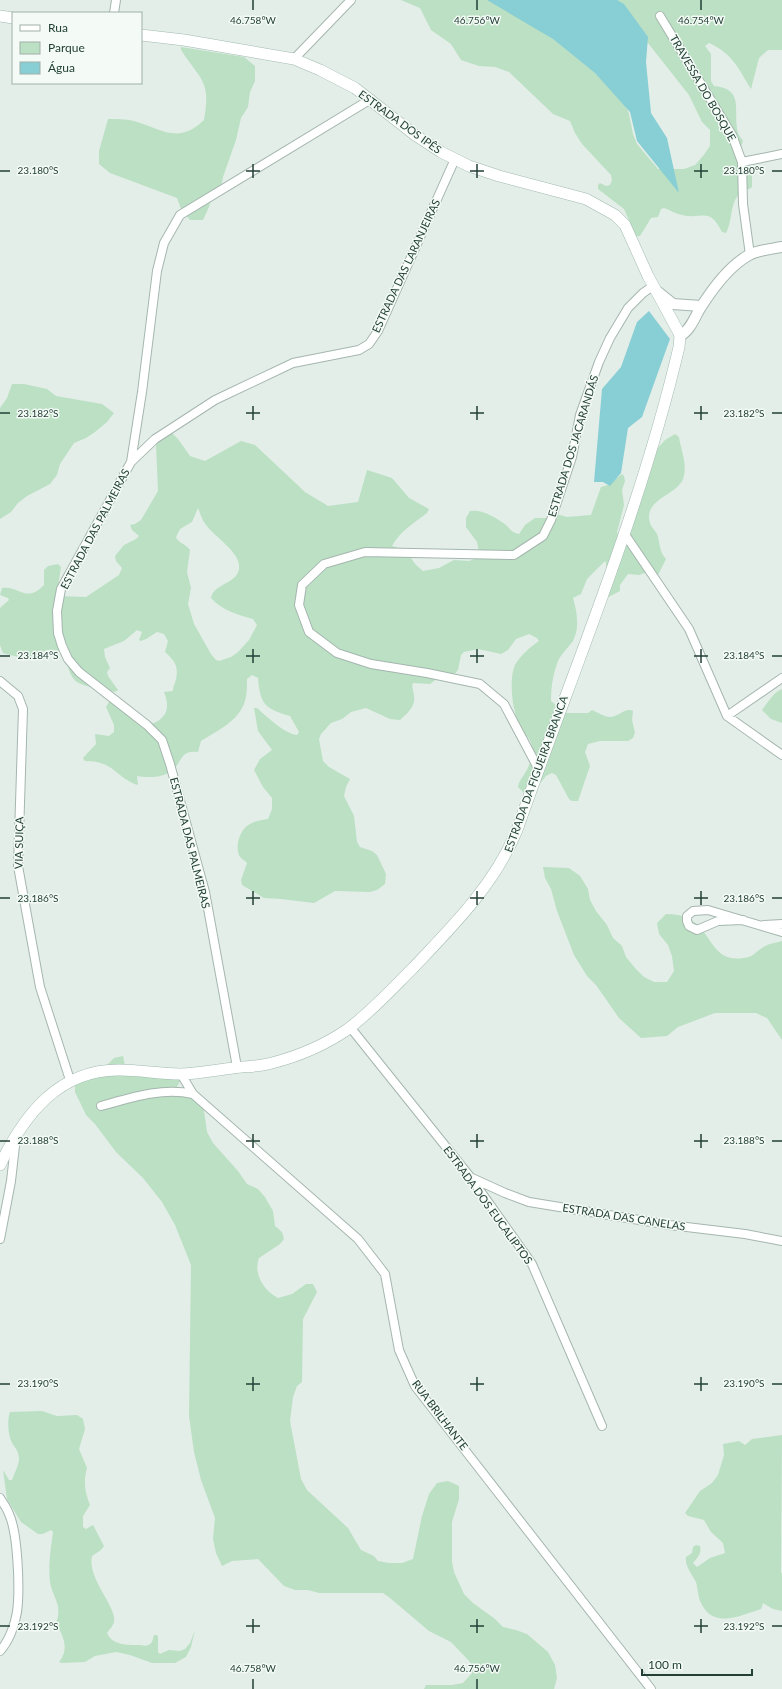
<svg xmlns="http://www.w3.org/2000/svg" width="782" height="1689" font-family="Lato,sans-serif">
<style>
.green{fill:#bbe0c3;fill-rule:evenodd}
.water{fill:#88ced5}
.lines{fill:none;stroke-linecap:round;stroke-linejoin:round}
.minor-casing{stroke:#a5b6af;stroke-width:10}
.tertiary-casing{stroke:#a5b6af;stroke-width:12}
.secondary-casing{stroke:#a1bab0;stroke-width:12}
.minor{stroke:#fff;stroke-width:8}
.tertiary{stroke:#fff;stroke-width:10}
.secondary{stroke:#fff;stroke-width:11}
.ticks{fill:none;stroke:#224036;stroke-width:1.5}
.labels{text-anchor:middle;stroke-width:3;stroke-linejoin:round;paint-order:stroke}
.street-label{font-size:11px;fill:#224036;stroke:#f4faf6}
.ticks-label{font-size:10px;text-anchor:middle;fill:#224036;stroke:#f4faf6;stroke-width:3;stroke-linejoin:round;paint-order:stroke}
</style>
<rect width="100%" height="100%" fill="#e3eee8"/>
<!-- green -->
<path class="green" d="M401,0H496L526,17L593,71L625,102L629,114L633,134L637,144L658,169H684L695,165L703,156L710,146V130L702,122L689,95L614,0H782V50H768L759,58L751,89C738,68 733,54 709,43L705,46L711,54V81L714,86C746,89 732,112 738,133C739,136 742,139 743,141L739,152L743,170L752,175V187C749,190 744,190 741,192C729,203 733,221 726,233L722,232C709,206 703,220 682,215C676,214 670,210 664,208L661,209L658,217L651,218L640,236H636L624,209L598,189V185L600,183L606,186L610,185L612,180L611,175L582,144L575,133L570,121L553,114L509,72L495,67L479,66L461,60L451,44L431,30L420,8Z
M181,47L244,57L255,66V81L250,92L248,107L241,118L236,140L223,177L221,188L212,196L209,207L203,220H190L181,209L177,198L110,173L99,164V151L108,119C117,119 125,119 134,121C162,129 178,145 204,120C211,80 201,81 181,50Z
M12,384H24L47,389L56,396L102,404L114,413L107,422L95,432L86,438L74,443L60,464L57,475L50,484L27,496L18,503L11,512L0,519V408L7,398Z
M165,433H172L178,439L190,456L205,461L241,441L255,445L305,492L328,506L358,502L367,470L392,478L409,498L429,509L427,513C414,523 400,531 392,546L405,550L416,565L423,571L439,568L454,560L469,561L480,557L477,542L466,527V518L470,511C482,509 497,518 506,525C511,530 512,533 519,534L525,525L535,518H549L556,514L567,517L591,515L601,487L608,485L622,474L624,476L625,481L622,490L624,505L617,532L618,535L650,457L665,440L675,434L679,437C681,451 688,465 683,479C676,496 643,499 650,523C651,527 655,530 657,534C660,542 659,552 666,559L658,575L653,570L639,575L628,574L620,585V591L601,601C600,590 610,568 605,561L587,579L581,594L573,598C577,612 580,627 573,641C568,648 561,654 558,661C553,674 551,687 551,701L556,705V708L557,706L567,713H588L592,710C597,712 604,717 610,717C619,717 625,707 633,711L632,720L635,733L633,738L628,741H600L588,744L585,752L590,766L578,801H572L569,799L556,775L552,773L546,776L530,796L526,795L518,787C519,781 522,778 525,773C530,766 532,755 532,747C531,738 525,736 521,729C513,715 508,680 515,665C520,656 530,647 539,641L537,638L529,634L516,639L508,650L501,654L478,649L464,652L461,655L458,670L449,680L438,678L430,684L413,683C411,688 414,691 414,696C416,706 407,714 400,720L390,719L366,708L351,712L342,719L331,723L321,734L319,739L323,761L329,767L350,779L346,787L344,796L354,816L357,842L360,847L372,851L377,855L386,874L385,884L377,890L370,892L335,891L314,903L281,899L264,898L242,885L241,880L247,863C245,861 242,859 240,857C234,847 240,829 250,824C255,821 262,820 268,819L272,809V798L263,787L254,770L260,759L272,750L258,731L254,708H257C266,716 285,734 297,735L299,732L290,716C265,709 260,704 258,678L252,675L247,679C247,686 247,695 245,701C239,721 217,731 201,741L198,752C181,750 183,759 174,769C165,778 148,778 137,776L138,784L137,785C114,776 114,761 85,761L83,758L96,744L95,734L109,736L114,732V725L106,707L109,702H114L151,724C168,718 170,707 164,692L173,691C173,686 175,684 176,679C179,666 174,660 165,652L168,641L164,634L157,632L146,639L141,641L139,640L142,632L137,630L124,641L104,649L105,657L110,668L107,672L108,676L118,690L115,692C105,689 88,688 79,683C66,677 70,657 57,651C48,647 39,654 31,657C22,659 12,655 3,653L0,645V608L9,600L8,598L0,595L2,588C19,585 26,604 44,585V570L48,566L58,564L61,567L57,593L59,596L86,597L119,575L122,568L116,561L115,556L124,545L136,539L139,536L132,530L130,525L135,524L141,520L158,491L156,445L158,439ZM198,508C200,513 202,520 206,525C214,536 238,551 239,565C241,584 214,582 211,598C223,611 236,614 253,619L257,625L249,640L238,652L231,657L219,661L216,660L211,654L194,624L188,604L191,588L187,572L190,550C186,544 178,543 176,537L180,529L192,522Z
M782,689V723L771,719L762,710C768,702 773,693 782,689Z
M543,867L569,868L580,876L588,889L590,900L596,911L607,925L613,938L622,946L626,957L635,968L644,977L654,982H667L674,971L672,956L668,945L659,934L657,923L666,914C674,914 682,915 690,919C712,932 712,963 743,958C754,957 754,953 762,948C767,944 775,943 782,941V1040L767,1018L756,1013H715L678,1027L667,1036L641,1038L619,1018L596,985L587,976L574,955L557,911L551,889L545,878Z
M123,1056L125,1066L179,1078L180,1081L176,1089L193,1097L201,1104L204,1111L207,1132L213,1143L238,1171L247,1184L258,1189L265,1197L273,1211L275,1226L282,1232L284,1239L280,1244L259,1258C253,1274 264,1291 278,1298L292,1294L306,1284H313L317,1292L303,1319L302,1382L297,1386L293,1397L290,1421L301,1479L307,1490L348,1528L361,1550L374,1556L378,1561L389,1563H402L413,1559L422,1516L429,1494L437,1483L448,1481L459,1486V1499L452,1522V1562L454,1572L464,1594L473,1603L495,1619L503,1627L516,1630L527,1634L548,1652L555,1665L557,1678L554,1689H424L426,1685H452L463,1683L472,1673L470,1662L451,1642L429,1631L390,1598L383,1593H319L308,1590H295L284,1586L258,1559L232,1561L222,1566L216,1553L213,1539L215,1518L201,1480L194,1452L189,1416L191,1265L175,1225L162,1202L143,1178L116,1152L95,1124L86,1115L75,1092V1082L103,1069L114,1058Z
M42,1411L57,1416L77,1415L83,1419L85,1429L79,1449L87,1468C83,1482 85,1492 90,1505L83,1516V1527L86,1529L93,1525L104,1546L101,1550L92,1556C87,1579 117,1606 114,1622C113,1626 109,1630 107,1633C112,1645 126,1645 138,1645C142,1645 147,1647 150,1644C153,1642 153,1638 154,1635H157L158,1637V1652L160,1654L169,1650L180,1651L185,1649L190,1643L195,1630L191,1647L186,1657L175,1663H152L130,1655L116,1652L95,1656L85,1662L62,1663L59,1662C70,1648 63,1636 56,1623C63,1604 53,1599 50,1582C48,1566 51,1547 53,1532L51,1530L43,1534H38L21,1522L7,1499L3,1470L9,1480H12C14,1474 19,1465 19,1459C19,1451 15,1448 12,1443C8,1435 7,1420 10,1412Z
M782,1435L781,1572L782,1574V1611L773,1609L763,1603L761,1609C741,1615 714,1630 701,1603C698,1597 698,1589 696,1582C692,1574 685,1567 686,1557L692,1553L693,1547L696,1545L700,1546C702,1554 697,1558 693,1563L697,1567L710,1558L725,1553L723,1543L711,1532L704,1520L688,1516L685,1513L700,1491L712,1483L718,1475L724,1455L723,1444L739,1441L745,1445L752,1439Z"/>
<!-- water -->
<path class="water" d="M487,0H617L624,4L648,37L646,62L651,113L667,138L679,193L637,141L630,112L595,73L553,39Z
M649,311L670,339L642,417L628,428L621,473L610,486L603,482H594L602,389L621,367L637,322Z"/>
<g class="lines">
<!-- minor casing -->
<g class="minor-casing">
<path id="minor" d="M114,13L116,0
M660,16L732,135L742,162
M294,59L351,0
M750,255L743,204L742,162L782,154
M131,462L155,439L215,400L293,363L359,350L369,344L378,331L455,159
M624,533L689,629L727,716L782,755
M0,681L18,696L23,709L18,866L40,987L70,1080
M727,716L782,678
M538,768L504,704L480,684L427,673L371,664L337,653L309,632L299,605L302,585L324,564L365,552L514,555L543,536L551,520L572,457L580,415L599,362L610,338L628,308L643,293L653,286
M743,920L718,921L697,930L689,926L687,921V916L693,911L708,910L782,932
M764,925L782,924
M350,1027L471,1178L532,1264L602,1426
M237,1067L205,892L170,764L162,740L147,725L79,672L68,659L62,646L58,633L57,611L61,589L131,462L142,392L157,271L164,243L180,215L371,99
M181,1074L193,1094L358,1239L385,1274L399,1350L415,1386L651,1689
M101,1106C130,1098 162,1087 193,1094
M472,1178L505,1193L529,1202L670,1225L745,1234L782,1241
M0,1239L11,1181L16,1137
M0,1498C3,1503 7,1508 9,1514C18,1533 20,1590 17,1612C15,1625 9,1641 0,1651"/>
</g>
<!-- tertiary casing -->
<g class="tertiary-casing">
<path id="tertiary" d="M658,292L673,304L701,306
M680,336C691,330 695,316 701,307C713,288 729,266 749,255C758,250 772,249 782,247"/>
</g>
<!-- secondary casing -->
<g class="secondary-casing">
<path id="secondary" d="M0,16L13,18
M0,1165C24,1115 59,1069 120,1070C140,1070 160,1074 180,1074C197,1074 215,1070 233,1068C247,1066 258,1067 272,1063C299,1056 325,1045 348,1029C372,1011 392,989 413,968C453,926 495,884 517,830C573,670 640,513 679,347L680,336L678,331L648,276L625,225L615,215L586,199L499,176L469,166L441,152L415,135L355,88L320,70L294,59L184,40L141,35"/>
</g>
<!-- minor -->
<use href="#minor" class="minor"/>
<!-- tertiary -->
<use href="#tertiary" class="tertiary"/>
<!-- secondary -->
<use href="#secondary" class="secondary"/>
</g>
<!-- ticks -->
<path class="ticks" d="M253,0V10M477,0V10M701,0V10M253,164V178M477,164V178M701,164V178M0,171H10M246,171H260M470,171H484M694,171H708M772,171H782M253,406V420M477,406V420M701,406V420M0,413H10M246,413H260M470,413H484M694,413H708M772,413H782M253,649V663M477,649V663M701,649V663M0,656H10M246,656H260M470,656H484M694,656H708M772,656H782M253,891V905M477,891V905M701,891V905M0,898H10M246,898H260M470,898H484M694,898H708M772,898H782M253,1134V1148M477,1134V1148M701,1134V1148M0,1141H10M246,1141H260M470,1141H484M694,1141H708M772,1141H782M253,1377V1391M477,1377V1391M701,1377V1391M0,1384H10M246,1384H260M470,1384H484M694,1384H708M772,1384H782M253,1619V1633M477,1619V1633M701,1619V1633M0,1626H10M246,1626H260M470,1626H484M694,1626H708M772,1626H782M253,1679V1689M477,1679V1689"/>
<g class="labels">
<!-- street labels -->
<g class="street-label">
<text transform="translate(703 88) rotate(60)" y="4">TRAVESSA DO BOSQUE</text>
<text transform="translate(400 122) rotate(36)" y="4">ESTRADA DOS IPÊS</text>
<text transform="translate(406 266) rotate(-65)" y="4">ESTRADA DAS LARANJEIRAS</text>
<text transform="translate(573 446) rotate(-73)" y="4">ESTRADA DOS JACARANDÁS</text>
<text transform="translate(95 529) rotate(-62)" y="4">ESTRADA DAS PALMEIRAS</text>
<text transform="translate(536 774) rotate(-70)" y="4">ESTRADA DA FIGUEIRA BRANCA</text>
<text transform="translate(19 843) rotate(-89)" y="4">VIA SUIÇA</text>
<text transform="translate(190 843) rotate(76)" y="4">ESTRADA DAS PALMEIRAS</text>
<text transform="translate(488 1205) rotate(54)" y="4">ESTRADA DOS EUCALIPTOS</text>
<text transform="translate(624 1217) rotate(9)" y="4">ESTRADA DAS CANELAS</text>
<text transform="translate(440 1415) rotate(53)" y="4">RUA BRILHANTE</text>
</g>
</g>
<g class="ticks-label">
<text x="253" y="24">46.758°W</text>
<text x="477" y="24">46.756°W</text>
<text x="701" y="24">46.754°W</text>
<text x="38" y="174">23.180°S</text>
<text x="744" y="174">23.180°S</text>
<text x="38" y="417">23.182°S</text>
<text x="744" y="417">23.182°S</text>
<text x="38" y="659">23.184°S</text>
<text x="744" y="659">23.184°S</text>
<text x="38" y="902">23.186°S</text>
<text x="744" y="902">23.186°S</text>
<text x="38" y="1144">23.188°S</text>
<text x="744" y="1144">23.188°S</text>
<text x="38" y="1387">23.190°S</text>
<text x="744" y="1387">23.190°S</text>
<text x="38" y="1630">23.192°S</text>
<text x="744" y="1630">23.192°S</text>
<text x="253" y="1672">46.758°W</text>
<text x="477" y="1672">46.756°W</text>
</g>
<!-- legend -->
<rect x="12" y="12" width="130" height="72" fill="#f4faf6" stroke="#a0b0a9"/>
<rect x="20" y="25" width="20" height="6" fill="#ffffff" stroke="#a0b0a9"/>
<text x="48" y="32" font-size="12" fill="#224036">Rua</text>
<rect x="20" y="42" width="20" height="12" fill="#bbe0c3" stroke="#a0b0a9"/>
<text x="48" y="52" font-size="12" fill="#224036">Parque</text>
<rect x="20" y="62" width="20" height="12" fill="#88ced5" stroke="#a0b0a9"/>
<text x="48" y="72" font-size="12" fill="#224036">Água</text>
<!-- scale -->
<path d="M642 1669v6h110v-6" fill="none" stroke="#224036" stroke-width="2"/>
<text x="648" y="1669" font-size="12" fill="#224036" stroke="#f4faf6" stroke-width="3" paint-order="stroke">100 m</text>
</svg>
